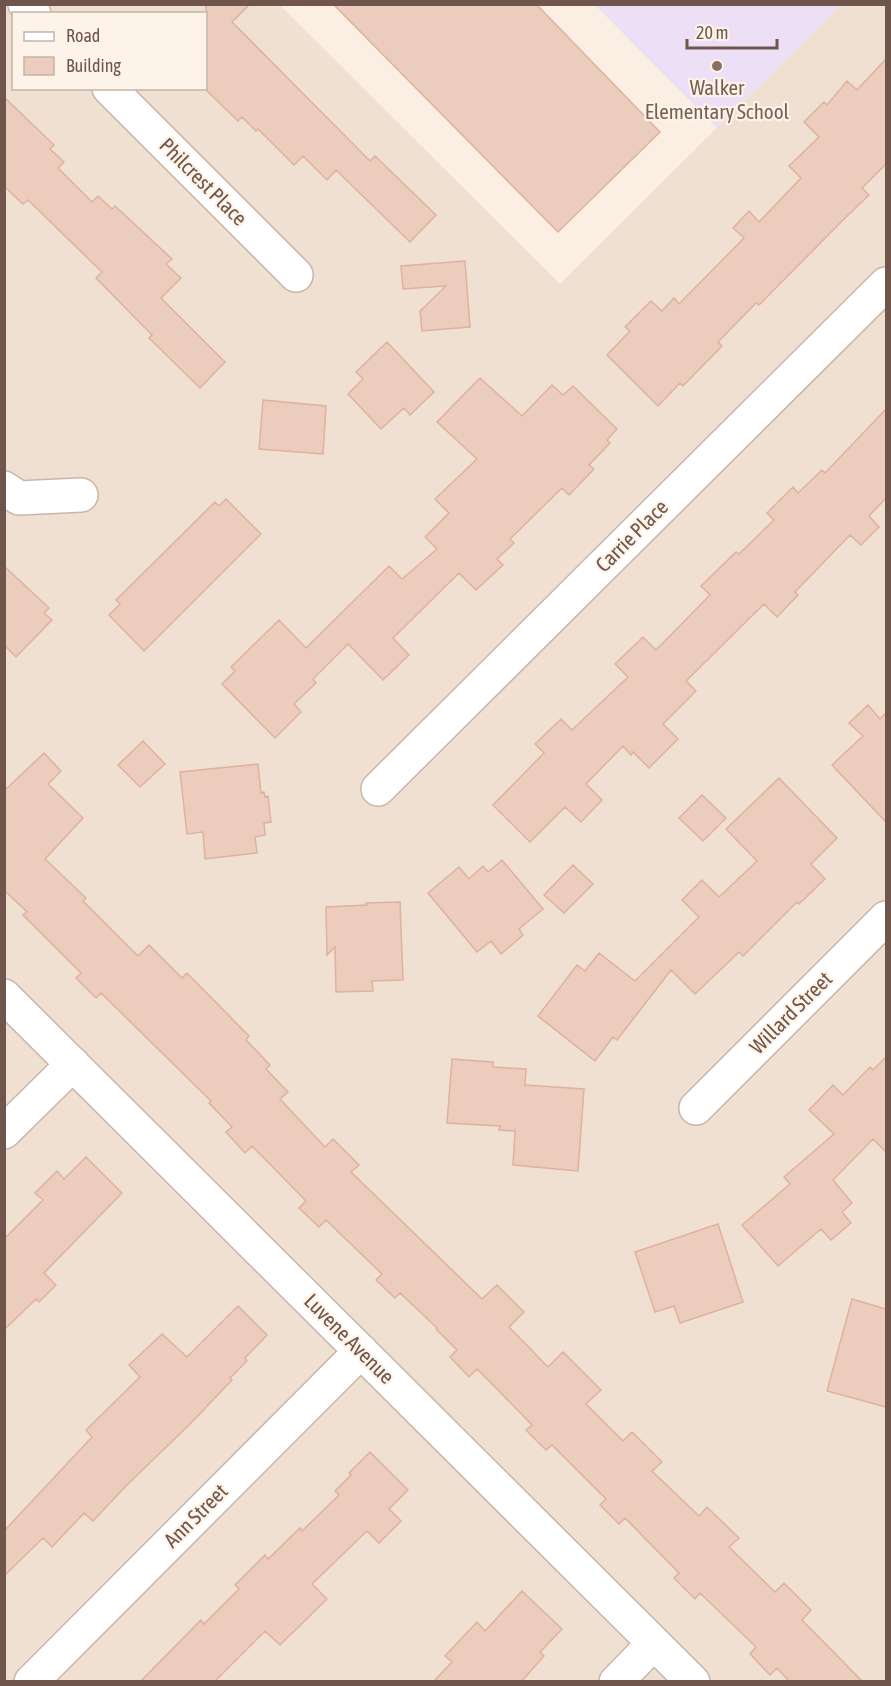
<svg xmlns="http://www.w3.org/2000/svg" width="891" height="1686" font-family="'Asap Condensed',sans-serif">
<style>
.residential{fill:#f0e0d1;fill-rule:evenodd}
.education{fill:#ecdff6}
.building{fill:#ecccbc;stroke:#deb29e;stroke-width:1.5}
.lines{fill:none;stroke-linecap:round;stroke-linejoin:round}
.street-casing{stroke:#c9b6aa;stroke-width:36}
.street{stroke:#fff;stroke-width:33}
.education-dot{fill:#8d6e63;stroke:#fdf3e8;stroke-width:2}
.labels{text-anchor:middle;stroke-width:4.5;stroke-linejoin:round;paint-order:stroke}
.education-label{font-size:21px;fill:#785e54;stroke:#fdf3e8}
.street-label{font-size:21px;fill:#6f554b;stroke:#fdf3e8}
</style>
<rect width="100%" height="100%" fill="#faefe2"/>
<!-- residential -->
<path class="residential" d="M5,5H280L560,284L840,5H886V1681L5,1682ZM14,14H206V88H14Z"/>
<!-- education -->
<path class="education" d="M595,5H840L717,128Z"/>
<!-- building -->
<path class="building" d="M206,4H250L232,22L370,161L375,156L436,215L410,242L336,170L327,180L303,156L294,165L258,129L256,131L242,117L238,121L206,90Z
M333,4H536L660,132L558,232Z
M886,59V164L862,188L869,195L843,220L759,305L756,303L718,342L722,346L683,386L680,383L658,406L607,355L630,331L625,327L651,301L662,311L674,298L679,304L744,238L733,228L749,211L759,222L801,178L789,166L819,137L804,122L824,102L827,105L847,81L857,90Z
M4,97L54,145L50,149L64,162L58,168L92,202L98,196L112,209L115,206L172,259L166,264L181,278L161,298L225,362L200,388L149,338L152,335L96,278L102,272L28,200L23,204L4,186Z
M465,261L470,327L422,331L420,311L446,286L403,289L401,266Z
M387,342L434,392L410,415L404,408L381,429L348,394L363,379L356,372Z
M480,378L522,416L552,385L563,395L573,386L617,429L607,440L610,443L589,465L594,469L569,495L562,488L510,539L514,543L497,559L503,565L476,590L459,573L393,638L409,655L383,680L348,644L313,679L316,683L294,704L301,712L275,738L222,684L235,671L231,667L279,620L306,648L389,566L402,579L437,549L425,537L449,513L435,499L477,459L437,422Z
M263,400L326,406L323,454L259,449Z
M886,409V498L869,516L879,527L861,545L850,535L795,592L798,595L777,617L764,604L686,681L696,691L663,724L678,739L649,768L633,752L631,755L623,746L586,784L602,800L581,822L565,807L530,842L493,805L544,753L535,744L561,719L572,730L628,677L615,664L643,637L656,650L710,595L701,586L736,552L739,554L774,520L767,513L793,487L798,493L822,470L825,473Z
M226,499L261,534L144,651L109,615L120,604L116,600L215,502L219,506Z
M4,566L49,608L44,613L52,620L16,657L4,645Z
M868,705L880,719L886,713V822L832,765L863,736L849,723Z
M143,741L165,764L140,787L118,765Z
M44,753L61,771L48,784L83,818L45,859L86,898L83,901L138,956L149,945L182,978L187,973L249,1036L246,1040L270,1065L266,1069L288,1092L280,1099L325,1147L333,1139L359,1165L351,1172L482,1299L497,1285L524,1312L509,1327L548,1367L563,1352L601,1390L586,1404L623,1441L632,1432L662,1462L652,1471L699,1516L707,1507L739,1538L729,1547L775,1592L784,1583L811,1610L802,1620L863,1682H790L777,1668L770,1675L750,1654L756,1647L700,1593L695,1599L674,1578L679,1573L625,1518L619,1524L600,1505L606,1499L552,1445L546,1450L526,1430L532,1425L498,1390L477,1369L469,1377L450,1357L457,1350L436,1329L437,1328L400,1293L395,1298L376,1280L382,1274L326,1220L319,1227L299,1208L306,1201L252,1146L245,1153L226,1132L232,1127L209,1103L211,1101L101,993L96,998L76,978L81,973L23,915L27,912L4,890V791Z
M258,764L261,793L264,792L265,797L268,796L271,822L264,823L265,835L255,837L257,853L205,859L203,832L187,834L180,772Z
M779,778L837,838L811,864L825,879L799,904L797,902L743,956L739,952L695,994L671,970L617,1040L613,1037L595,1061L538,1016L577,965L585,971L599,953L635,981L699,917L682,900L702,880L719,897L757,861L726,829Z
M702,795L726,818L703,841L679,818Z
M502,860L543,909L519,929L523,935L501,954L491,941L477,952L428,893L459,867L469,879L483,866L488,872Z
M573,865L593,884L564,913L544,895Z
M400,902L403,980L372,981L373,991L336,992L335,947L327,955L326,907L367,905L366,903Z
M886,1057V1152L873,1139L833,1180L852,1203L842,1212L851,1223L831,1240L821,1229L778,1266L742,1225L790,1184L784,1177L834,1134L809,1110L833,1085L843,1095L870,1067L873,1070Z
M452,1059L493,1062V1067L526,1069L525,1085L584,1089L578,1171L513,1165L515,1131L499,1130L500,1126L447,1123Z
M86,1157L122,1193L44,1273L56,1285L39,1302L36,1299L4,1330V1239L43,1200L35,1193L57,1171L64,1179Z
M718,1224L743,1302L680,1323L674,1306L655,1312L635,1252Z
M852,1299L886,1309V1407L827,1391Z
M238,1306L267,1335L245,1358L247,1361L230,1378L232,1380L190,1424L127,1485L93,1521L84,1513L52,1547L43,1538L4,1576V1531L92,1437L86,1430L140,1377L129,1365L162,1334L187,1357Z
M370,1452L408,1490L389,1509L401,1521L379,1543L367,1531L312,1584L327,1599L280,1645L265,1631L214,1682H140L201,1620L204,1624L239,1589L235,1585L265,1555L268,1559L300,1528L302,1531L339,1495L335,1491L351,1475L349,1473Z
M522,1591L562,1629L540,1652L544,1656L521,1682H433L452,1662L445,1656L477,1622L485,1631Z"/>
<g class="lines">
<!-- street casing -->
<g class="street-casing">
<path id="street" d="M25,4L34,14
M109,88L296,275
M4,488L19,498L81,495
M378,789L886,284
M4,996L693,1682
M696,1108L886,918
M4,1132L73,1064
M31,1682L361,1351
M616,1682L654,1643"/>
</g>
<!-- street -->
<use href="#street" class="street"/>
</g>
<!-- markers -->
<circle class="education-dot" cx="717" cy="66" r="6"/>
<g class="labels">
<!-- education labels -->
<g class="education-label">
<text x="717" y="95">Walker<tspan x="717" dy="24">Elementary School</tspan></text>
</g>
<!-- street labels -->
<g class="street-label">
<text transform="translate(203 182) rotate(45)" y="7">Philcrest Place</text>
<text transform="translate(632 536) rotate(-45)" y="7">Carrie Place</text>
<text transform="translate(791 1013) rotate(-45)" y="7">Willard Street</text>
<text transform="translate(349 1339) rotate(45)" y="7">Luvene Avenue</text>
<text transform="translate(196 1516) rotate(-45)" y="7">Ann Street</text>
</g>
</g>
<!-- border -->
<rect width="891" height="1686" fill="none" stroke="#6f554b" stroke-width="12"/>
<!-- legend -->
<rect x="12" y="12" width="195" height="78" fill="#fdf3e8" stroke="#c4b4a9" stroke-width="1.5"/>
<rect x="24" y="32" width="30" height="9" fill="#ffffff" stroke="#c4b4a9" stroke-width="1.5"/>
<text x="66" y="42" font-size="18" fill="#6f554b">Road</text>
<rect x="24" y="57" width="30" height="18" fill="#ecccbc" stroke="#c4b4a9" stroke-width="1.5"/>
<text x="66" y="72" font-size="18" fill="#6f554b">Building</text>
<!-- scale -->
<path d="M687 39v9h90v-9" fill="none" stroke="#6f554b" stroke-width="3"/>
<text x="696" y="39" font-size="18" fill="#6f554b" stroke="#fdf3e8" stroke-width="4.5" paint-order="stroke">20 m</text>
</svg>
